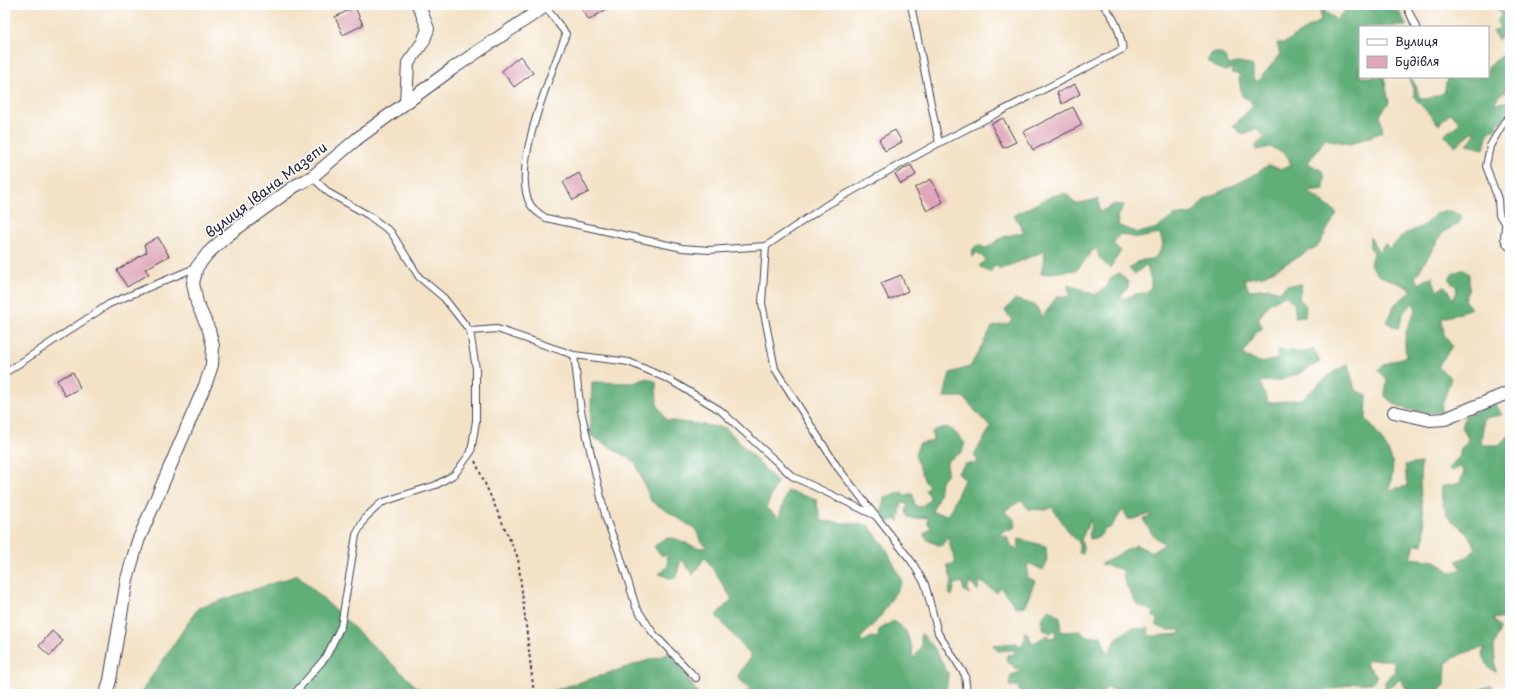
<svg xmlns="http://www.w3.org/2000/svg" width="1515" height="699" font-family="'Playpen Sans',sans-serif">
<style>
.forest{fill:#60ae78;stroke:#41685a}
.building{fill:#dfa7b9}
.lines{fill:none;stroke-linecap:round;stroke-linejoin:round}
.service-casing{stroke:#413f50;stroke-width:8}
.minor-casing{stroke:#413f50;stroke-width:14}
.path{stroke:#413f50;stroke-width:2;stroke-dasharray:3 3;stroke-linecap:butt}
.service{stroke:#fff;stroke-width:6}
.minor{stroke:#fff;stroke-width:12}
.labels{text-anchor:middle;stroke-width:3;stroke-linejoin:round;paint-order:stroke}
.street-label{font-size:14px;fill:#22223b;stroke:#fff}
</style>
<rect width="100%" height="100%" fill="#fff"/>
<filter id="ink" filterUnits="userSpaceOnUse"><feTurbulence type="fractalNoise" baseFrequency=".025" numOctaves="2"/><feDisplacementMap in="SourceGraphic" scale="8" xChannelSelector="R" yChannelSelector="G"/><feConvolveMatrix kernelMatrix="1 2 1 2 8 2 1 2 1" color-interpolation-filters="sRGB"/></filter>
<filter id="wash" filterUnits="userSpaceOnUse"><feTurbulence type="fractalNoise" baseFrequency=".012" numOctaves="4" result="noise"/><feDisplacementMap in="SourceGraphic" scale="16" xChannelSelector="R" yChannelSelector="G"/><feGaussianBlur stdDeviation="0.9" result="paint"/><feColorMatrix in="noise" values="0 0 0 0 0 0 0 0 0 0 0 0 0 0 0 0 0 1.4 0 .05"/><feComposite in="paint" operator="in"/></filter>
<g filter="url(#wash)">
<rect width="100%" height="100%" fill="#f3e2c6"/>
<!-- forest -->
<path class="forest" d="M1350,5H1369L1371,6L1373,5L1396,6L1407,26L1360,27V77H1384L1389,102L1380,115L1383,132L1350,144L1325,139L1308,163L1324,172V189L1308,191L1337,213L1318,246L1263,276L1244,279L1249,290L1270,288L1279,292L1287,285L1302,284L1299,298L1306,306L1305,317L1296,318L1294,303L1285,295L1270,303L1258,319L1263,328L1255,333L1243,355L1261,363L1278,359L1277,350L1305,352L1314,349L1320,362L1296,375L1281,380L1260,382L1268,403L1302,399L1332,373L1348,364L1355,390L1367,395L1366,419C1375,429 1388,447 1392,461C1394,470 1391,481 1389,490L1407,486L1405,465L1421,463L1420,484L1425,536L1423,545L1415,544L1411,558L1436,561L1451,573L1462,569L1456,561L1469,556L1476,548L1465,531L1449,518L1443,505L1440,487L1460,483L1464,472L1460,466L1452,471L1448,468L1460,456V450L1469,440L1462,428L1465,416L1496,404L1502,415L1484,418L1481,445H1501L1504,440L1510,435V500L1506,498V511L1510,513V597L1505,606L1510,607V619L1493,618L1500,628L1494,646L1496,672L1489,668L1482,653L1485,649L1481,648L1461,654L1446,663L1445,685L1439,690L1438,694H1412L1402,684L1401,679L1385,689V681L1395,672L1393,660H1369L1366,664L1377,675L1373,683H1355L1313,694H1112L1113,688H1106L1101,694H1035L1034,692H1027L1020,694L1018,686H1009L1011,675L1020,672L1006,660L1007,655L1016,654L1013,650L998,651L993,645L1016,643L1023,647L1022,644L1025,639L1024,632L1029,634L1031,643L1036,642L1047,635L1049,638L1055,637L1056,629L1051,633L1044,630L1041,619L1049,609L1060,617L1061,632L1080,631L1087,637L1101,636L1108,655L1117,638L1132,628L1142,629L1149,628L1148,634L1152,636L1181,634L1180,630H1167L1157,626V620L1152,615L1155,612L1137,605C1132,594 1122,583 1123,570L1101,564L1136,545L1152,552L1165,544C1154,538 1150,532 1144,520L1145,518L1151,516L1150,514L1134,519H1128L1123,510L1110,528L1105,529L1099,537L1090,539C1088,532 1092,526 1090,520L1081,540L1083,546V554L1079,553V542L1071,535L1052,507L1046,510L1028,509L1022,500L1004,511L1013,518L1016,525L1012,530L1003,531L1000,535L1007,537L1012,547L1018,550L1019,539L1046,546L1047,562L1043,570L1028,563L1027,577L1035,581L1025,606L1016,607L1000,587L996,593L992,589L979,581L978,591L970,583L967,590L970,594L964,591L962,582L955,584L952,596L948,593L952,582L947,565L956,563L950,546V535L941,546L929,541L923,535L931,528L928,523L927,517L917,519L908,517L906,511L908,505L902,501L899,521L894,519L887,523L881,514L884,497L902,492L906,496L910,493L913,495L915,506L920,507L929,501L930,496L925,490L929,486L925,482L915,455L919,444L933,441L932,432C950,422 952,430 965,443L962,452L947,461V473L941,481L939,495L932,512L948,515L964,480L958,472L965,464H974L978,461L974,455L991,427C979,417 974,408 963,397H944L950,373L970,367L992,327L1009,323L1012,320L1005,311L1015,299L1036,306L1042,318L1057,296L1070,297L1068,284L1095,295L1108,286L1110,278L1119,273L1128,282V288L1120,297L1124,299L1135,294L1145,293L1151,287V281L1147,266L1142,268L1135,274L1129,269C1135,261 1144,259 1153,259L1158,254L1163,245L1160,234L1138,238L1120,234L1113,243L1121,251L1110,268L1099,258L1097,248L1091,252L1077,270L1041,274L1045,251L1001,269L994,265L990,273L979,266L986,260L977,252L973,257L972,250L977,245L986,248L1003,237L1024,232L1014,215L1052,196L1066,193L1076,204L1098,199L1100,212L1115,204L1124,205L1117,218L1119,226L1139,233L1157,228L1174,216L1193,213L1204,200L1252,176L1269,165L1280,169L1291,166C1288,151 1282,153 1271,147L1256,150L1255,146L1265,137L1256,128L1243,135L1233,126L1253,106L1251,101L1242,96L1239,80L1240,75L1231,73L1233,68L1225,71L1212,65L1207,61L1212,53H1220L1225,57L1229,65L1240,62L1253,66V78L1257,82L1280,55L1277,43H1284L1321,20L1320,7L1336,20Z
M1495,5H1510V44L1508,36L1503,35L1498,40L1493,31L1500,28L1497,22L1501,15Z
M1505,54H1510V91L1500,94L1494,103L1510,102V112L1494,129L1488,133L1484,149L1467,145L1475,134V130L1455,146L1444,135L1460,123L1450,113L1439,125L1414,97V90L1407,77H1411L1417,88L1419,97L1426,99L1444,93L1447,79L1455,77H1488V66Z
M1451,211L1462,216L1458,224L1443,232L1415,278L1419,284L1432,276L1437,291L1445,286L1453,299L1457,292L1456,286L1449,280L1452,274L1463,269L1469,274V288L1465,301L1471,308L1458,314L1442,318L1444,335L1452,346L1438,367L1451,378L1442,405V413C1421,412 1401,412 1385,396L1387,379L1378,370C1386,362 1396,361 1406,356C1403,334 1406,329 1416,309L1413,303L1404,312L1398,329L1386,322L1395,304L1412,291L1405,286L1378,275L1370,264L1373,253L1370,247V237L1379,252L1385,243L1389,249L1404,234L1423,226L1436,213Z
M648,378L656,382L657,404L666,420L726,428L777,482L766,508L779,518L787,491L816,499L821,521L868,525L886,548L902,582L880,617L860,639L864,642L871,637L878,638L879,630L893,621L906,631L912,648L913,660L921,647V633L933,646L948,673L946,694H744L750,689L737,677L751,656L716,615L732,599L705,557L693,575L681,559L676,578H670L659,574L668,566L667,555H661L654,547C673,524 688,553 707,547L699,538L697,530L651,501L635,462L590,435L592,382L633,383Z
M298,575L424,694H140L198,608Z
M671,653L698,694H543Z
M1491,685V694H1469Z"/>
<g id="blocks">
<!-- building -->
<path class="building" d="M579,5H613L589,20Z
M355,7L363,25L343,35L335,17Z
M520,56L533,73L514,87L502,71Z
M1075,84L1080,94L1062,104L1057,93Z
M1073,107L1082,125L1033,150L1023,132Z
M1003,118L1016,142L1003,148L991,124Z
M895,130L902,142L885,151L879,139Z
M911,165L916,175L901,184L895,174Z
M579,173L589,192L573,200L563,182Z
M931,179L943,202L927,211L915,188Z
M158,237L169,256L145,269L149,274L127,287L117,270L147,252L144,245Z
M901,275L908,291L889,300L881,283Z
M73,372L80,388L65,396L57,380Z
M52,631L63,641L50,656L39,646Z"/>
</g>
</g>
<g filter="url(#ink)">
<use href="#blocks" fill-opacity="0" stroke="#413f50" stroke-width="1"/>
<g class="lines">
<!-- service casing -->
<g class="service-casing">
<path id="service" d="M911,5L939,143L1123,49C1119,30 1116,19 1103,5
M1406,5L1416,27
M545,6L566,34C552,73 510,167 530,204C534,211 541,215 546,218L682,248L709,250L766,246L825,206L939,143
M312,177L329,193L368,215L391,232L419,277L444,298L470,331L497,329L574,355L629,362L668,379L720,410L792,476L876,516
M1508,226L1499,215L1498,199L1486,166L1490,146L1504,122L1510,116
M766,246L762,303L775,369L838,468L912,562L925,584L938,633L965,675L967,694
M574,355L581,411L606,519L619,552L636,607L653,633L696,678
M5,373L109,304L197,267
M294,694L326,657L341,626L356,535L365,518L381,503L401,496L436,485L455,474L471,452L476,421V369L470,331"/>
</g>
<!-- minor casing -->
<g class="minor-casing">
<path id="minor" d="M406,103L408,63L423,42L428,29L421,11L418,5
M1510,224L1508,226L1507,238L1510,244
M1394,412L1430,420L1445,419L1510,392
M106,694L110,680L127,579L138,541L206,383L212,365L213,346L209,330L197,303L193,283L197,267L208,253L228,235L295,186L312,177L358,138L452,69L547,5"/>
</g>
<!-- path -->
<path class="path" d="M475,461L518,558L534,694"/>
<!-- service -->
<use href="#service" class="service"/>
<!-- minor -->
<use href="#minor" class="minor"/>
</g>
</g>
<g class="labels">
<!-- street labels -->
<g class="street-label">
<text transform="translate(266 190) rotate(-37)" y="5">вулиця Івана Мазепи</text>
</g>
</g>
<!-- margin -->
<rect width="1515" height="699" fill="none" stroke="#fff" stroke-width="20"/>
<!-- legend -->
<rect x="1359" y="26" width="130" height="52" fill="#ffffff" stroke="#a7a7b1"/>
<rect x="1367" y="39" width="20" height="6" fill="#ffffff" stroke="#a7a7b1"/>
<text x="1395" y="46" font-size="12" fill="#22223b">Вулиця</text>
<rect x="1367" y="56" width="20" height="12" fill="#dfa7b9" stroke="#a7a7b1"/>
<text x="1395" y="66" font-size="12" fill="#22223b">Будівля</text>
</svg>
